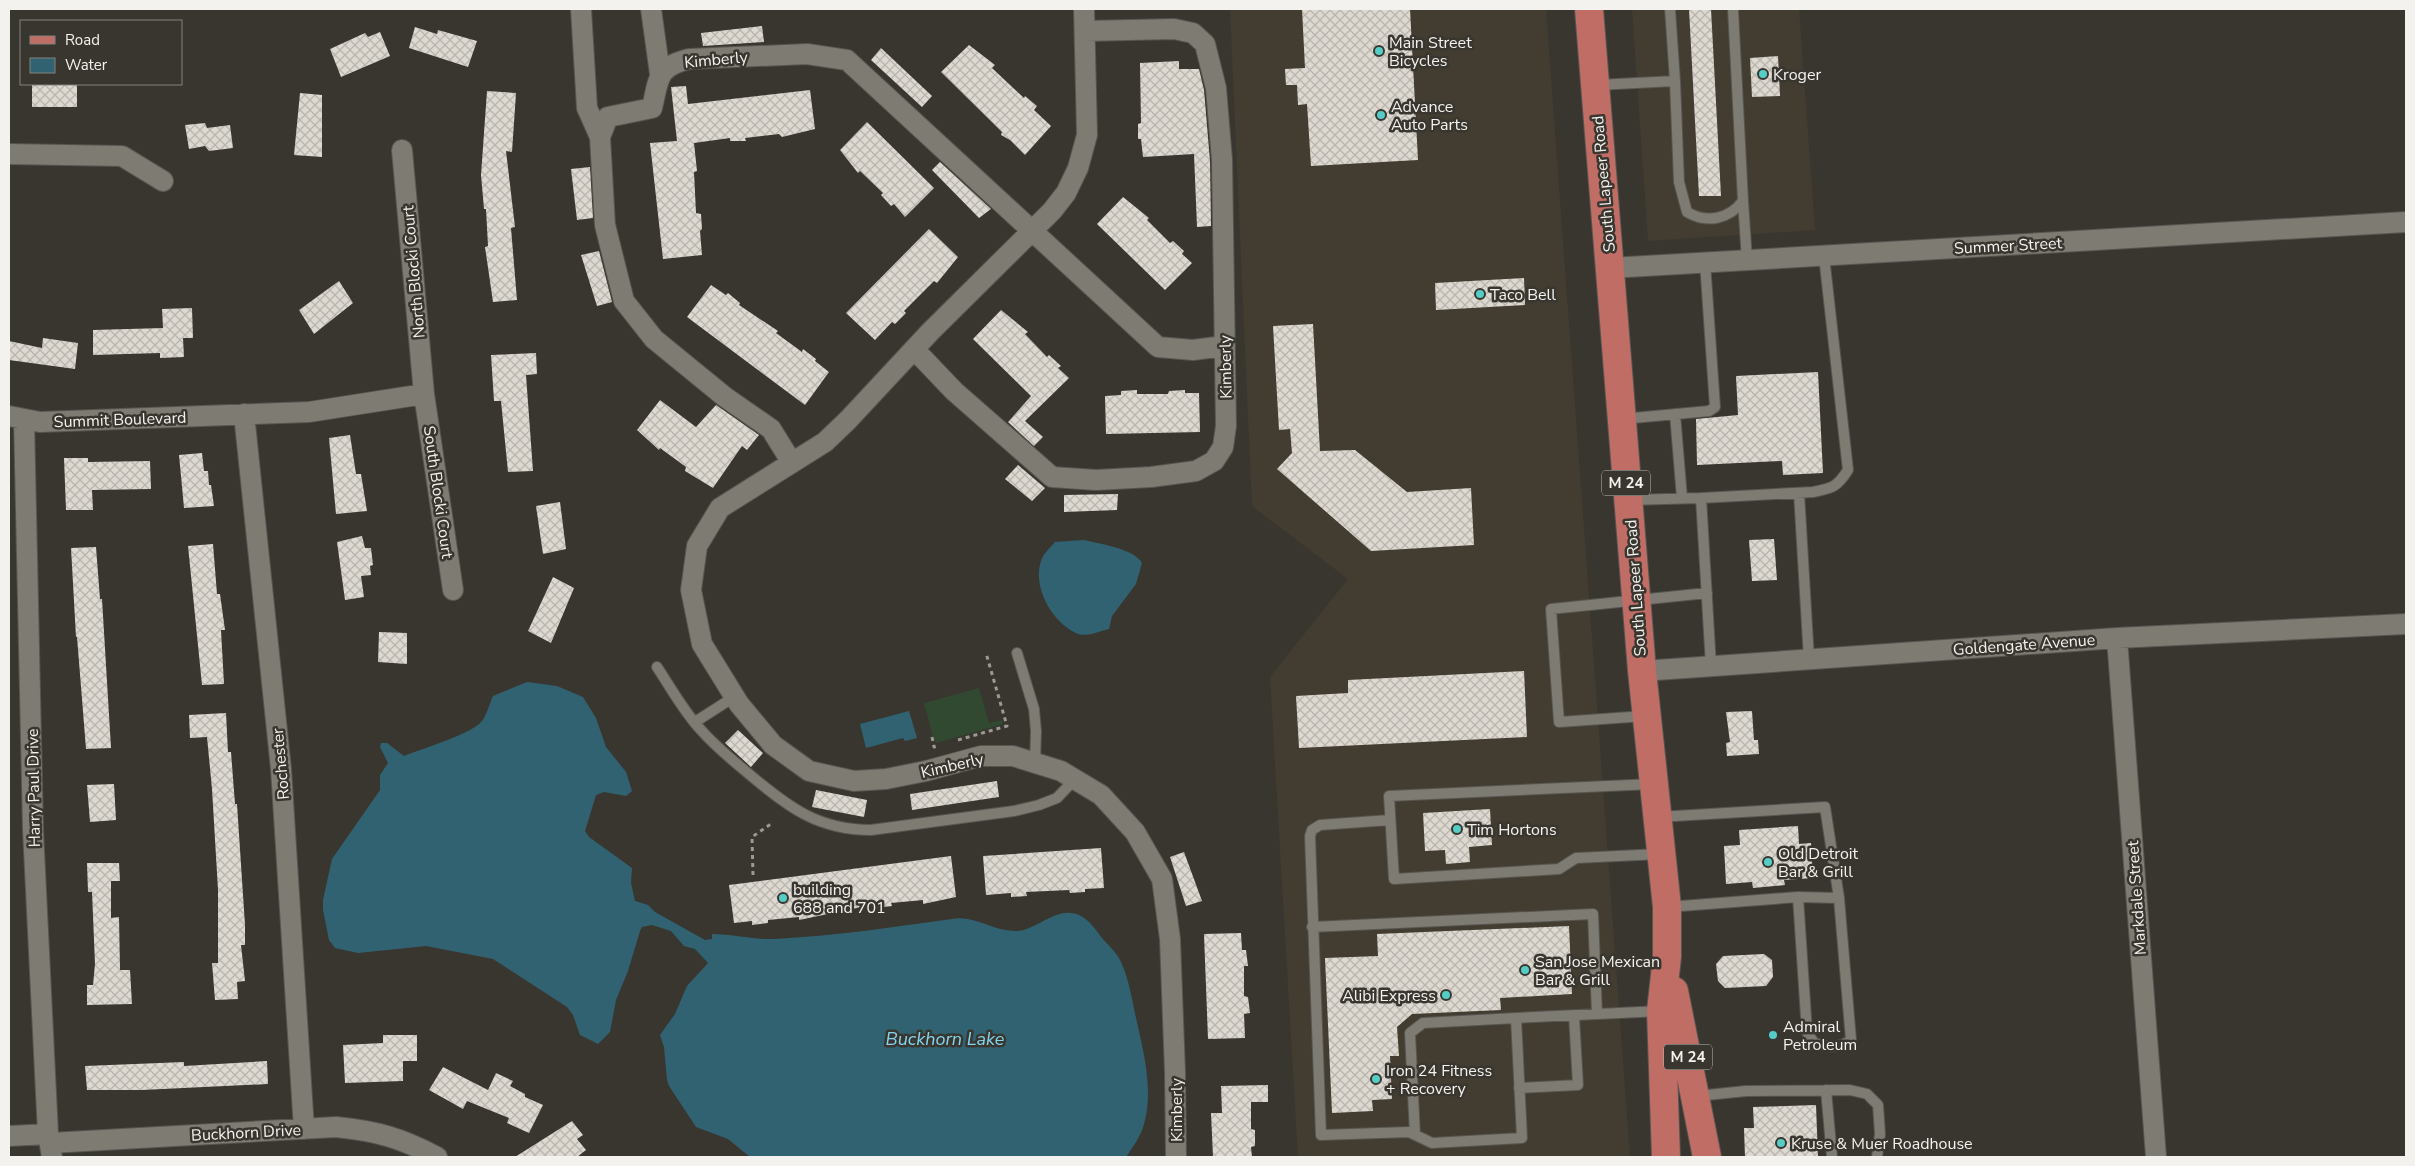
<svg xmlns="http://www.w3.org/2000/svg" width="2415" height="1166" font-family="'Nunito Sans',sans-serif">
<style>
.built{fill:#433d31}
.green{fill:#314930}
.water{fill:#316271}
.building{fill:url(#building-cross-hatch)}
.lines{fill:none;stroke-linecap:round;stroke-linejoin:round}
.service-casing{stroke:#575550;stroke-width:12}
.minor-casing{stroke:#575550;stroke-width:22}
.primary-casing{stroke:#575550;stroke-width:30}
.path{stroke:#9b9994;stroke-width:3;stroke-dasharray:4 4;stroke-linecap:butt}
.service{stroke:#7e7b73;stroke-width:10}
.minor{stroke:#7e7b73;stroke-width:20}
.primary{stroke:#bf6d65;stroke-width:28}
.poi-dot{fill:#55cdc6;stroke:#393630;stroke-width:2}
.labels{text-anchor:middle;stroke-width:5;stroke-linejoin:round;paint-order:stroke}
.shield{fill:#393630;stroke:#bcbab5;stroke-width:1}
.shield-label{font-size:15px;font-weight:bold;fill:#f4f2ee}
.poi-label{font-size:16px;fill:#f4f2ee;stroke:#393630;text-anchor:start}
.street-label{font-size:16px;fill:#f4f2ee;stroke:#393630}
.water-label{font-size:18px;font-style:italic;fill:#84d6f0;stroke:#393630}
</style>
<defs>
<pattern id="building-cross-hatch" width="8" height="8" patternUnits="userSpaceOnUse" patternTransform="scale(1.25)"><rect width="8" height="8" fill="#ddd9d1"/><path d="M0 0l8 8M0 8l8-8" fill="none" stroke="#b8b5ae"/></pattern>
</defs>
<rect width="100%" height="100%" fill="#393630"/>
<!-- built -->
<path class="built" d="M1230,9H1546L1630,1157H1298L1270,677L1348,579L1252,506Z
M1632,9H1799L1815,230L1648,241Z"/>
<!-- green -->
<path class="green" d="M979,688L989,723L1002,720L1003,724L936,743L935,741L950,737L934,741L924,703Z"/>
<!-- water -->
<path class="water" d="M1084,540C1100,544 1135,549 1142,563L1136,584L1112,616L1109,629C1100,631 1088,637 1078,634C1053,624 1032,588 1041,561C1043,554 1050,548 1055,542Z
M527,682L557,686L583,697L596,718L606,747L626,772L632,791L626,796L604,792L596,795L585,831L589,837L632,868L631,883L635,901L648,905L655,912L705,940L712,939V934C733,934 754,940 775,939C834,936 894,927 952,919C974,915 993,931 1014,931C1037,932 1057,903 1081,916C1090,921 1096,930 1102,938C1107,944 1113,949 1117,955C1129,973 1133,1006 1138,1027C1145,1057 1153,1094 1144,1124C1141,1136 1133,1147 1126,1157H750L728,1139L696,1127L669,1086L667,1080L664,1047L660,1035L675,1014L687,986L708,963L695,949L684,946L671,931L652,925L642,927L640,931L628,971L616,1000L610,1032L598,1044L580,1035L573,1015L567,1007L493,959L426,946L358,953L335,948L329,940L323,910V900L332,859L380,790V775L388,763L380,747L381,743H387L404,756C421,749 472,734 482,721C487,714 490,703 493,696Z
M909,711L917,738L905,741L903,738L866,748L860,724Z"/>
<!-- building -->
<path class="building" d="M1302,9H1410L1418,160L1311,166L1307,104L1298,105L1297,85H1286L1285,69L1305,68Z
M1689,9H1711L1721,196H1699Z
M762,26L764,42L703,46L701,33Z
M415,27L437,34L438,30L477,41L468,67L409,48Z
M380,32L390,56L341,77L330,49L365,33L368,37Z
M969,45L995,65L992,68L1024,98L1025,96L1037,106L1034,110L1051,126L1025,155L1010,140L1001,135L1002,132L941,72Z
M881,48L932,96L922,107L871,60Z
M1778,56L1780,96L1752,97L1750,58Z
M1179,61V69H1199L1204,90L1210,161L1211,226L1197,227L1194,154L1143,157L1141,139H1138V124L1141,123L1140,63Z
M32,84H77V107H32Z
M686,86L688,104L810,90L815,129L782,137L779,134L745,138L746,141H730V138L694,143L697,171L694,172L696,213L701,214L702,229L700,231L702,255L663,259L650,143L677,141L671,87Z
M487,91L516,93L512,152L506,151L515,227L511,228L517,300L493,302L485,247L488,246L486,209H484L481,175Z
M300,93L322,95V157L294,155Z
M867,122L934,188L905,217L894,204L891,206L881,195L883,193L860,171L858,173L840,150Z
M205,123L207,128L230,125L233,148L209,151L205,146L189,149L185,125Z
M940,162L991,209L979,218L932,170Z
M590,167L593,218L577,220L571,169Z
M1123,197L1149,218L1147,220L1170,243L1173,241L1184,251L1182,254L1192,263L1165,290L1097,224Z
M929,229L958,257L937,283L934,281L904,311L906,313L895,324L892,322L875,340L846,313Z
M599,251L612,302L597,306L581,255Z
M1524,278L1525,305L1436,310L1435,283Z
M339,281L353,303L314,334L299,310Z
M711,285L726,295L728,293L740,303L739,305L778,331L776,333L802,352L803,349L816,359L815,361L829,372L805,405L687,317Z
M192,308L193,338H183L184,357L160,358V353L93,355V330L163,328L162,309Z
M1001,310L1028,332L1025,334L1047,357L1049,355L1061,366L1058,368L1069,378L1025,421L1043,437L1034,446L1008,422L1031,396L973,339Z
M1313,324L1320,451L1355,450L1407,492L1471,488L1474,545L1371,551L1277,469L1292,453L1290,429L1279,430L1273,326Z
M43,338L78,343L75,369L9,360V341L42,348Z
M536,353L537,374L526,375L533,471L508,472L501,401H494L491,355Z
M1818,372L1823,473L1783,475L1782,461L1697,465L1696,419L1738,415L1736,376Z
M1137,390V394H1168L1169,391L1185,390V393H1199L1200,432L1106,434L1105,396L1121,395V391Z
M660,400L696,427L716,405L759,435L747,450L742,446L713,488L685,471L686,467L660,448L659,450L637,430Z
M350,435L356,474H361L367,511L336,514L329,438Z
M202,453L204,471H208L209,485H211L214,506L184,508L179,455Z
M64,458H88V462L150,461L151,489L92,490L93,510H66Z
M1018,465L1045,488L1032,501L1005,479Z
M1118,494L1117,510L1064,512V495Z
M560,502L566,549L543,554L536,506Z
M362,536L365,548H371L373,565L370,566L371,575L361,576L364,597L345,600L337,542Z
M1774,539L1777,580L1752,581L1749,540Z
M213,544L217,594H220L225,630H221L224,684L202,685L188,546Z
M96,547L100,599H102L111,748L86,749L77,637H76L71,548Z
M553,577L574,588L551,643L528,631Z
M379,632L407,633V664L378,662Z
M1524,671L1527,737L1299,748L1296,696L1348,693V680Z
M1752,711L1754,740H1758L1759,754L1727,756L1726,743L1730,742L1726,712Z
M226,713L228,752H231L235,804H237L245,925V945H241L245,981L237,982L238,999L215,1000L212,963H218V890L212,789L207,737L190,738L189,715Z
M738,730L763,753L751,767L725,743Z
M997,781L999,797L912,810L910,794Z
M114,784L116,820L90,822L87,785Z
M816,790L867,800L864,817L812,807Z
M1490,809L1492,845L1469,847L1470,862L1446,864L1445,850L1425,851L1423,813Z
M1798,826L1799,844L1811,843L1813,878L1784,880L1785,885L1753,888L1752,882L1726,884L1724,846L1740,845L1739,830Z
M1101,848L1104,888L1085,889V892L1070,893L1069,890L1026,892L1027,896L1011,897V893L986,895L983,856Z
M1184,852L1202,901L1186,906L1170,857Z
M951,856L956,897L923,904V900L891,903L892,906L876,908V904L799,920V917L768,920V923L752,925V921L734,923L729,885Z
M87,863H119L120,881H111V918L119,917L120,970H130L132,1004L87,1005V985H93L95,964L92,892H88Z
M1569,926L1572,994L1500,998L1501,1010L1412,1014L1397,1027L1399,1056H1390L1392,1099L1372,1100L1373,1111L1332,1113L1325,958L1378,956L1377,934Z
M1241,933L1242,950H1246L1248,966H1244V996L1248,997L1250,1013L1244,1014L1245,1038L1208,1039L1204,934Z
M1764,954L1772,960L1773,977L1766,986L1725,988L1718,981L1716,964L1723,956Z
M383,1035H417V1061H403V1081L345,1083L343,1045L383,1043Z
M267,1061L268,1084L142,1090H87L85,1066L184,1062V1066Z
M443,1067L488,1090L496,1073L513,1081L510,1086L525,1094V1097L543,1105L529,1133L507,1123L509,1118L467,1101L463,1109L429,1090Z
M1268,1085V1102H1251V1129L1255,1130V1146L1251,1147L1252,1157H1213L1211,1113H1222L1221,1086Z
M1816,1105L1818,1157H1745L1744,1128H1754L1753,1107Z
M572,1121L583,1135L577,1139L586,1150L577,1157H515Z"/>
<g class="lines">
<!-- service casing -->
<g class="service-casing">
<path id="service" d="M1670,9L1675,81
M1597,85L1675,81L1679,182L1687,212C1707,224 1729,219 1743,201L1733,9
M1743,201L1747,260
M1675,414L1682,498
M1622,419L1709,411L1715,407L1705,262
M1799,493L1809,659
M1629,500L1701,498
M1017,653L1034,709L1036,731L1035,763
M1711,666L1701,498L1813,492C1833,488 1837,487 1848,470L1824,256
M657,667C671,688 684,712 701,730C715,746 732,760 749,774C788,807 818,830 871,830L1014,811L1039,805L1057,798L1075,779
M1645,716L1559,722L1551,609L1707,593
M695,722L734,697
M1653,784L1389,796L1394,879L1559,869L1576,858L1660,854
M1658,817L1825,807L1839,898L1851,1040C1839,1049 1828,1047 1814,1043L1807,1032L1798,897
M1390,820L1320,825L1312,830L1310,836L1321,1135L1409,1132L1432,1143L1522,1138L1516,1018L1661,1011
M1668,907L1798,897L1839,898
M1312,927L1593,914L1597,1014
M1519,1088L1578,1085L1574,1016
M1826,1090L1832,1157
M1697,1096L1746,1091L1850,1090L1867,1094L1878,1105L1880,1134L1877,1157
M1415,1135L1410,1033L1423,1023L1516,1018"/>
</g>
<!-- minor casing -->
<g class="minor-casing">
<path id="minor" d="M581,9L587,108L600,137
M651,9L660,74
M1084,9L1087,135L1078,168L1066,193L1052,211L930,332L848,420L825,442L720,508L697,546L691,590L702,644L739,704L773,745L809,771L854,781L886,779L926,771L981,756H1013L1061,771L1101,795L1135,832L1162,879L1170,939L1175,1072L1176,1157
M402,150L424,394L453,590
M9,154L122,156L163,181
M1610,268L2406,222
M914,349L954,391L1052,477L1096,480L1151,477L1196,471L1214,461L1223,447L1226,426L1222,160L1216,88L1205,44L1193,33L1174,29L1085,31
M244,414L281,769L304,1129
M9,416L40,422L309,412L424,394
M24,419L33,830L48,1134L52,1157
M792,463L771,429L725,397L654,339L624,301L605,225L600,137L608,117L652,108C659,79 656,67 689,59L807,54L847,60L1158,347L1193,350L1224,346
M2117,638L2156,1157
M1642,671L2117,638L2406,624
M9,1136L48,1134
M50,1143L336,1127C377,1131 401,1138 437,1157"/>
</g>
<!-- primary casing -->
<g class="primary-casing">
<path id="primary" d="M1589,9L1642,671L1667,907V957L1661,1011L1666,1157
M1674,991L1707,1157"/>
</g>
<!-- path -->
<path class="path" d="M932,737L934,747L938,746
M958,740L1007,726L986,653
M753,875L752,837L771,824"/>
<!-- service -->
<use href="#service" class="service"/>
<!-- minor -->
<use href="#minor" class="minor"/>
<!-- primary -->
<use href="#primary" class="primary"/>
</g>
<!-- markers -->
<g class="poi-dot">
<circle cx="1379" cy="51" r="5"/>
<circle cx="1763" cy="74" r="5"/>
<circle cx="1381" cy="115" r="5"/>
<circle cx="1480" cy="294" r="5"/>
<circle cx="1457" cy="829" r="5"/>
<circle cx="1768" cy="862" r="5"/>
<circle cx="783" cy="898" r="5"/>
<circle cx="1525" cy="970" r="5"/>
<circle cx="1446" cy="995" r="5"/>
<circle cx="1773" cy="1035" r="5"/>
<circle cx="1376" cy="1079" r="5"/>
<circle cx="1781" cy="1143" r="5"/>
</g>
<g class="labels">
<!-- shield labels -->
<g class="shield">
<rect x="1602" y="470.5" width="48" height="25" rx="4"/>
<rect x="1664" y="1044.5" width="48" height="25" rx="4"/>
</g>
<g class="shield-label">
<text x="1626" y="488">M 24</text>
<text x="1688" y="1062">M 24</text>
</g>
<!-- poi labels -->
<g class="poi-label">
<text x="1389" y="48">Main Street<tspan x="1389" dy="18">Bicycles</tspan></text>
<text x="1773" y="80">Kroger</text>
<text x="1391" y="112">Advance<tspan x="1391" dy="18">Auto Parts</tspan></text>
<text x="1490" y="300">Taco Bell</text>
<text x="1467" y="835">Tim Hortons</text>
<text x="1778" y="859">Old Detroit<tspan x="1778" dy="18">Bar &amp; Grill</tspan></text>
<text x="793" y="895">building<tspan x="793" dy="18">688 and 701</tspan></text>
<text x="1535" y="967">San Jose Mexican<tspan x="1535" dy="18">Bar &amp; Grill</tspan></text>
<text x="1436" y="1001" text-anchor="end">Alibi Express</text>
<text x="1783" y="1032">Admiral<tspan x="1783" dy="18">Petroleum</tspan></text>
<text x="1386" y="1076">Iron 24 Fitness<tspan x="1386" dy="18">+ Recovery</tspan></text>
<text x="1791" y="1149">Kruse &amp; Muer Roadhouse</text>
</g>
<!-- street labels -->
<g class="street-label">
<text transform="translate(716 59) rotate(-5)" y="6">Kimberly</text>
<text transform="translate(1603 184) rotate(-95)" y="6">South Lapeer Road</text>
<text transform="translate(2008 245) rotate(-3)" y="6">Summer Street</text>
<text transform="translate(413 272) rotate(-95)" y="6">North Blocki Court</text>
<text transform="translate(1225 367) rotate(-91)" y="6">Kimberly</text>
<text transform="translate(120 419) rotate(-2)" y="6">Summit Boulevard</text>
<text transform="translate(439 492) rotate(82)" y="6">South Blocki Court</text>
<text transform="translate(1635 588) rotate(-94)" y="6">South Lapeer Road</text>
<text transform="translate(2024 644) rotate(-4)" y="6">Goldengate Avenue</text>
<text transform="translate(280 764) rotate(-95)" y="6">Rochester</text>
<text transform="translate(952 765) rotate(-13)" y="6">Kimberly</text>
<text transform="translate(33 788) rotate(-91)" y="6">Harry Paul Drive</text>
<text transform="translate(2136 898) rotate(-94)" y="6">Markdale Street</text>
<text transform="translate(1176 1110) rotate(-90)" y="6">Kimberly</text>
<text transform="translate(246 1132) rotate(-3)" y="6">Buckhorn Drive</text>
</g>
<!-- water labels -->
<g class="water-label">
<text x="945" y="1045">Buckhorn Lake</text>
</g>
</g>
<!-- border -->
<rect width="2415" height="1166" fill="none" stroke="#f4f2ee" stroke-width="20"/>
<!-- legend -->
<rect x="20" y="20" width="162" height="65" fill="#393630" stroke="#84817c"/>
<rect x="30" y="36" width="25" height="8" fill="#bf6d65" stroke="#84817c"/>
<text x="65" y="45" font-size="15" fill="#f4f2ee">Road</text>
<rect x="30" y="58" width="25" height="15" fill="#316271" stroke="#84817c"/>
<text x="65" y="70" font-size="15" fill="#f4f2ee">Water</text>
</svg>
